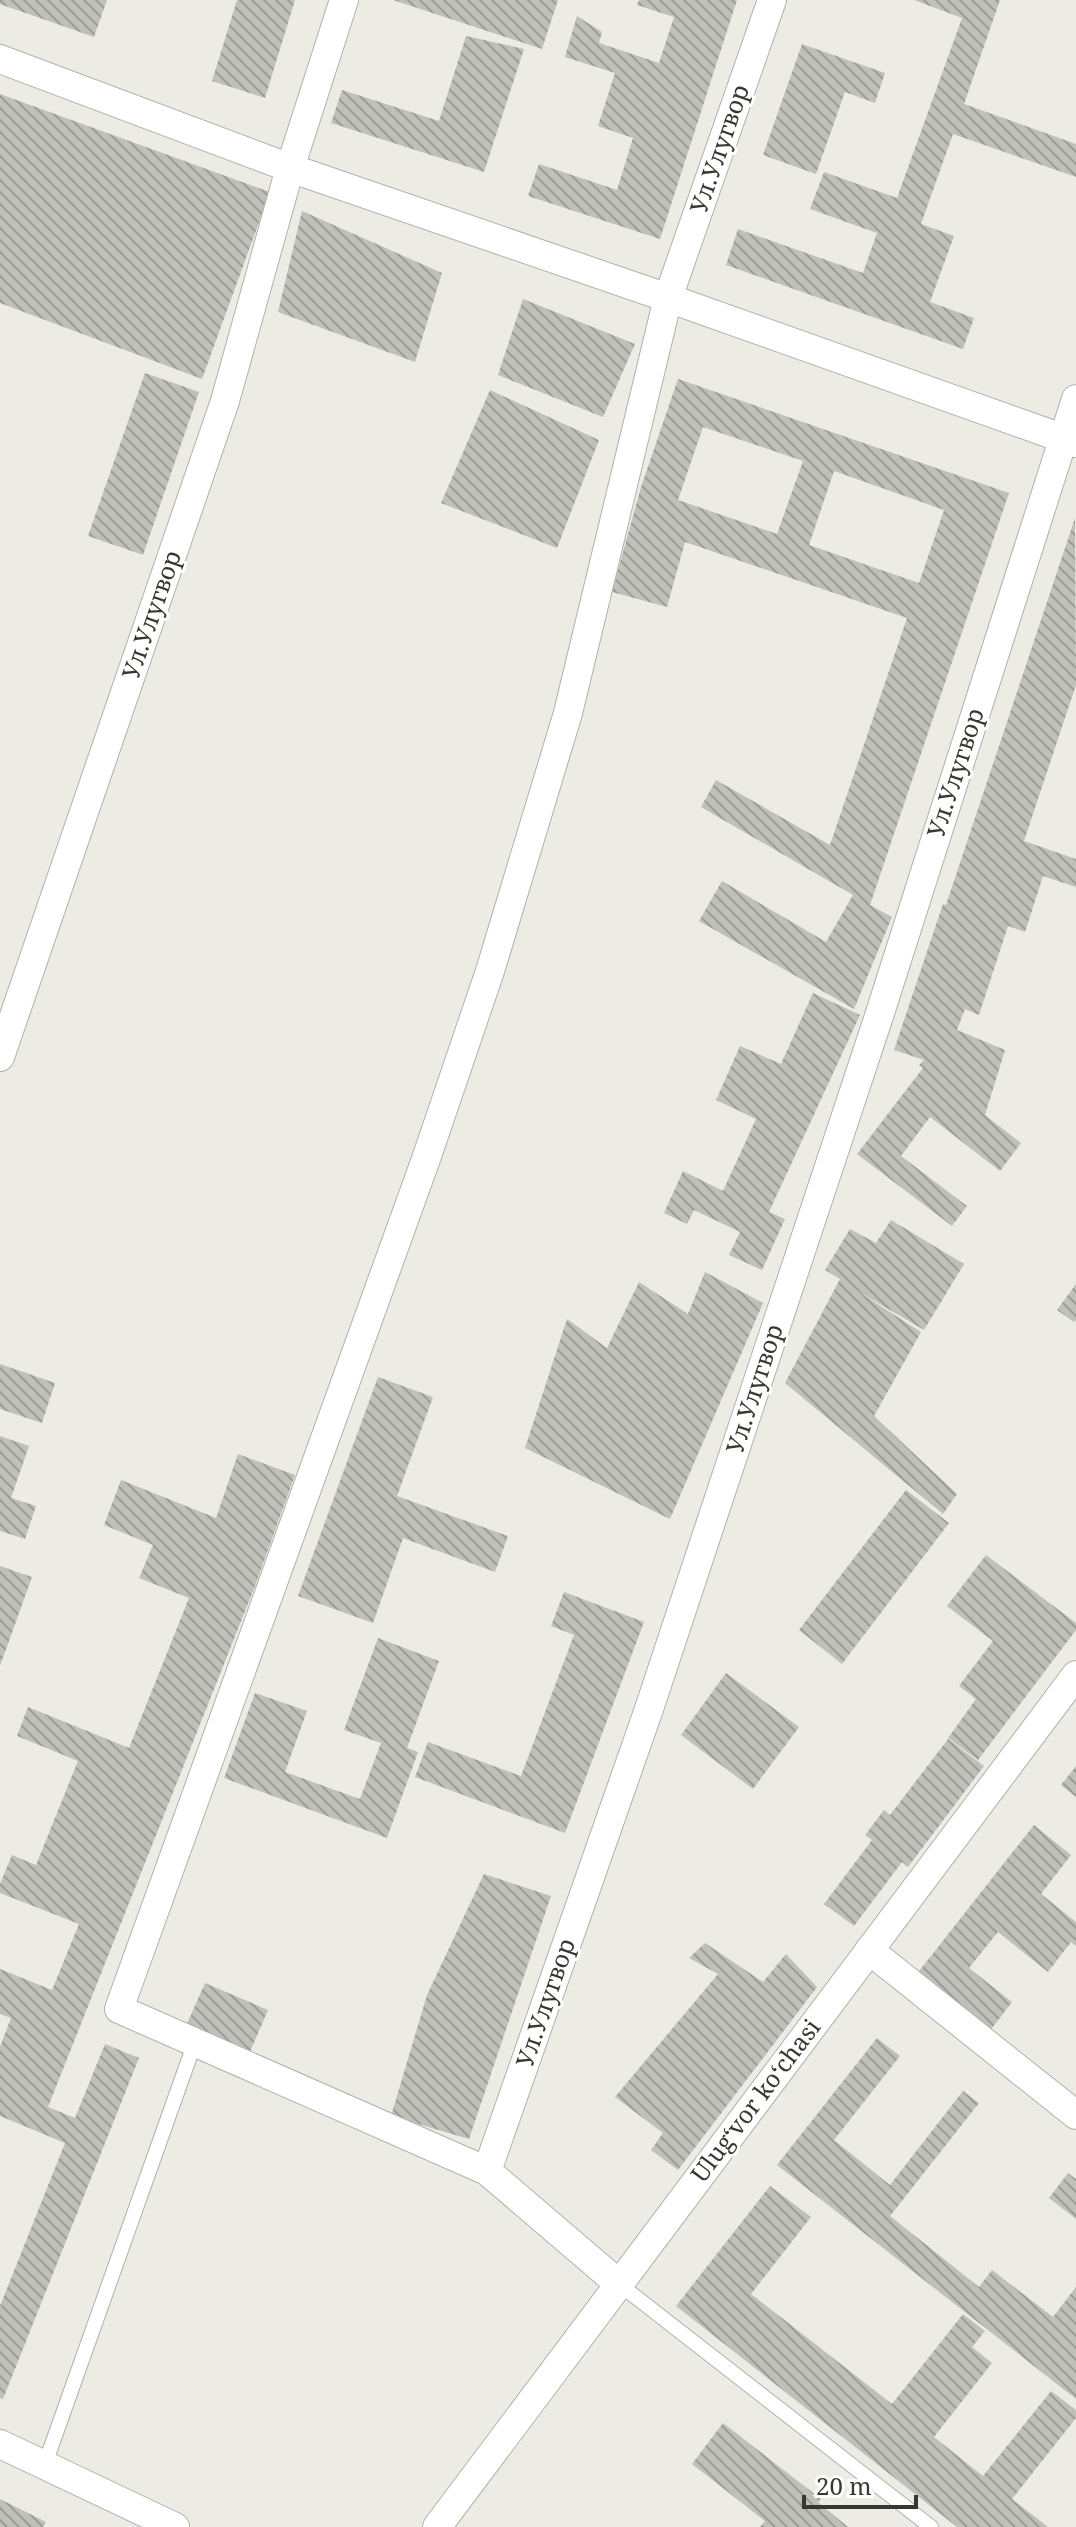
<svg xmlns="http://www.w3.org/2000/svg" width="1076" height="2527" font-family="'Noto Serif',serif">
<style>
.building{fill:url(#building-back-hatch);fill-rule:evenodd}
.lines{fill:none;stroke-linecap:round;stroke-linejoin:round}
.lane-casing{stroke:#b1b1aa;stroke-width:16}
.street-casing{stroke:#b1b1aa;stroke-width:30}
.lane{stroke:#fff;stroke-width:14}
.street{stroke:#fff;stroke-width:28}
.labels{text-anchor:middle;stroke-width:6;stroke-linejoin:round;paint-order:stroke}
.street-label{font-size:24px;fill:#373734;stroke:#fffffe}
</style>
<defs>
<pattern id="building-back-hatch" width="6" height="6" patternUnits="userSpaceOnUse" patternTransform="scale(2)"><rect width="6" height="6" fill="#bfc0b9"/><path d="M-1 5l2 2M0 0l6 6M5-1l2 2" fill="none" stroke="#9c9d97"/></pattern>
</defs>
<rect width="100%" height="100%" fill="#ecece5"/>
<!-- building -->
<path class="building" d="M0,0H107L94,37L0,4Z
M237,0H295L265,98L212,81Z
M393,0H558L542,49Z
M639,0H737L660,239L528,196L539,164L617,190L633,138L598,126L615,73L565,57L577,16L602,32L599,43L659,63L674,17L637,5Z
M914,0H1000L964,104L1076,144V177L953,134L921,224L954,236L930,302L974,318L963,349L726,265L738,229L863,273L877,233L810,209L824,172L897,198L962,18Z
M466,36L524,49L484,172L331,123L342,90L439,121Z
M802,44L885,73L875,103L845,92L816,174L763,155Z
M0,94L270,192L202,379L0,303Z
M302,211L442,273L415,362L278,312Z
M523,299L635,344L603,417L498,375Z
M145,373L199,392L143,555L88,536Z
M678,379L1009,493L870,905L892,917L854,1009L699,921L722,881L826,942L853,895L701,807L716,780L830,845L907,618L685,542L667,607L612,592L641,487ZM703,427L803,461L777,534L678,500ZM834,471L944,510L919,583L809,545Z
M490,390L599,440L557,548L441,503Z
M1075,518L1076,685L1024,841L1076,859V887L1043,876L1025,932L1008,926L979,1015L965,1009L957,1030L1005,1050L985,1115L1021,1143L1000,1171L930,1117L901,1156L967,1206L952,1226L857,1154L923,1068L919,1065L924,1060L894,1050L943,904L946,905Z
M813,993L860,1015L769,1212L785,1219L762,1270L729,1255L740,1232L694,1210L687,1224L664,1213L683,1171L723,1191L756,1119L716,1100L740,1046L781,1064Z
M891,1220L964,1264L924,1330L854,1289L921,1332L874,1416L957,1494L943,1514L785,1383L840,1279L825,1270L850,1229L876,1243Z
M705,1272L763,1303L670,1519L525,1448L567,1319L607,1348L639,1282L688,1314Z
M1076,1284V1320L1074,1322L1057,1310Z
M0,1364L55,1383L42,1423L0,1409Z
M378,1377L433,1397L397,1496L508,1536L495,1572L403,1538L373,1623L298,1596Z
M0,1436L29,1446L11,1498L36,1506L25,1539L0,1531Z
M238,1454L295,1475L255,1586L48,2107L75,2118L105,2044L139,2058L3,2399L0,2398V2306L65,2143L0,2116V2047L11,2018L0,2014V1969L52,1990L79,1924L0,1893V1884L12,1855L36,1865L78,1761L17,1736L28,1707L129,1748L189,1598L139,1578L153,1545L104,1525L121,1480L216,1518Z
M906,1490L949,1523L842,1664L799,1630Z
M986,1555L1076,1623V1630L978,1760L948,1738L976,1699L959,1686L993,1641L947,1606Z
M0,1566L32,1577L0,1666Z
M564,1592L644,1622L565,1833L415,1777L428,1742L521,1776L574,1635L551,1626Z
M378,1638L439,1661L407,1748L418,1752L387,1838L224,1778L255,1693L307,1711L285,1772L360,1799L381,1743L344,1730Z
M726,1673L799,1727L753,1789L681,1735Z
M948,1739L984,1766L908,1867L902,1862L854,1926L824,1904L872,1840L865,1835L884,1810L890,1815Z
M1076,1766V1797L1061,1785Z
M1034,1825L1071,1855L1041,1894L1076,1922V1946L1071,1942L1048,1972L998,1932L969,1968L1012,2002L989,2032L916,1975Z
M484,1874L551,1896L469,2139L391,2116L427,1995Z
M705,1943L763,1982L786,1954L817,1987L678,2170L651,2150L663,2133L615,2097L718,1974L689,1958Z
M205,1983L268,2010L246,2061L183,2033Z
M877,2038L900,2056L834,2140L890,2185L963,2091L979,2103L890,2216L979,2287L992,2270L1053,2317L1076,2287V2399L777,2165Z
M1068,2173L1076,2179V2219L1049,2198Z
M770,2186L811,2217L751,2294L892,2404L963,2314L985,2331L972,2347L992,2363L934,2437L983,2476L1051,2391L1076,2410V2418L1012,2499L1048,2527H957L676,2306Z
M723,2423L821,2499L818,2502L848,2527H760L765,2521L692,2464Z
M0,2499L46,2522L43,2527H0Z"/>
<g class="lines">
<!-- lane casing -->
<g class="lane-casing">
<path id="lane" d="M619,2284L931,2527
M45,2464L195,2042"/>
</g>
<!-- street casing -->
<g class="street-casing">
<path id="street" d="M0,59L290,168L668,298L1076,443
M0,1057L225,401L290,168L344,0
M869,1950L1076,2115
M487,2171L119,2009L426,1159L490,971L568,713L668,298L772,0
M619,2284L487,2171L649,1709L880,1013L1076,399
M0,2444L175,2527
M437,2527L1076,1675"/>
</g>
<!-- lane -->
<use href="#lane" class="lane"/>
<!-- street -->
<use href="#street" class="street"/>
</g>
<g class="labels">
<!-- street labels -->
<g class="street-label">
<text transform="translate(720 149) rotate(-71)" y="8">Ул.Улугвор</text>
<text transform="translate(152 615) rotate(-71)" y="8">Ул.Улугвор</text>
<text transform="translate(956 773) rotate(-72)" y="8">Ул.Улугвор</text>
<text transform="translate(755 1389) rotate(-72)" y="8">Ул.Улугвор</text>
<text transform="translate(546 2003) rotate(-71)" y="8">Ул.Улугвор</text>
<text transform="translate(756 2101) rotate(-53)" y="8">Ulugʻvor koʻchasi</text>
</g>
</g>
<!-- scale -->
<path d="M804 2495v12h112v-12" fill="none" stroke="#373734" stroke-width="4"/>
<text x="816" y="2495" font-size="24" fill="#373734" stroke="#fffffe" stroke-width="6" paint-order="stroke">20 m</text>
</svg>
